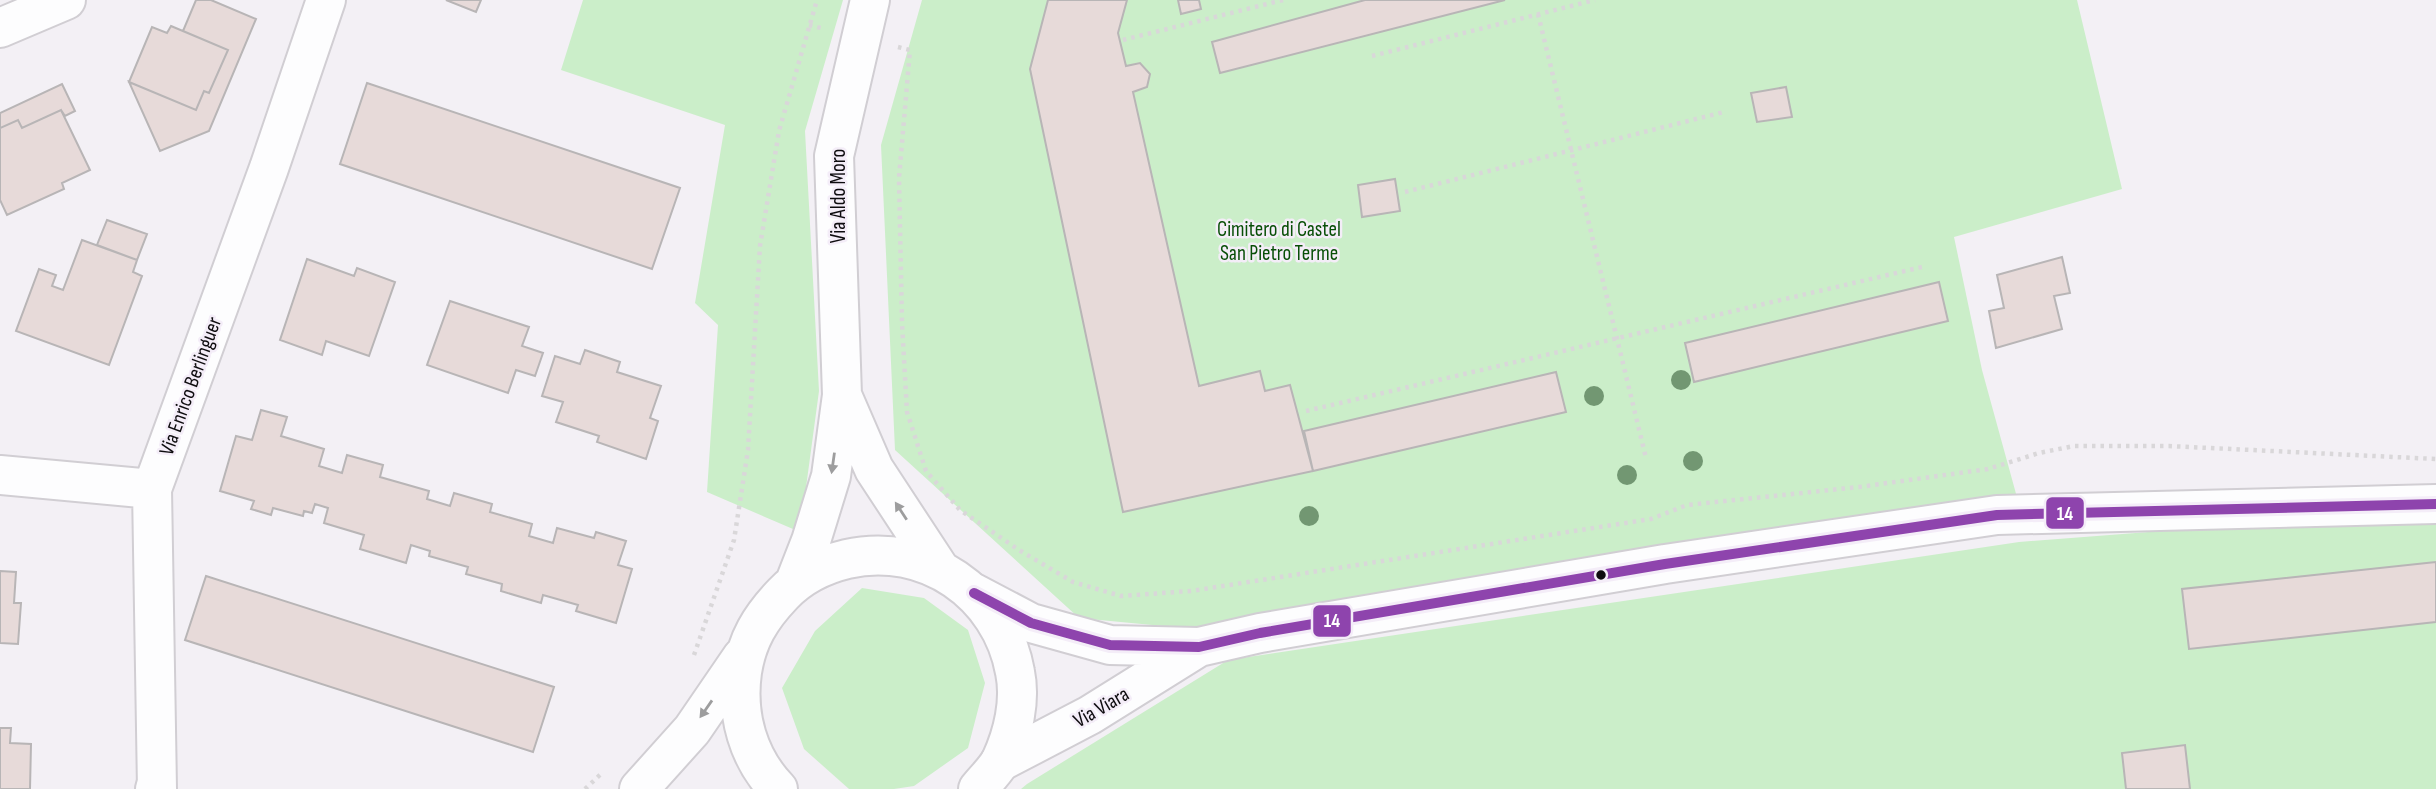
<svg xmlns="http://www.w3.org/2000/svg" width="2436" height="789" font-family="'Sofia Sans Condensed',sans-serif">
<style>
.green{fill:#cbeec9}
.building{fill:#e7dad9;stroke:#b8b5b6;stroke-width:2}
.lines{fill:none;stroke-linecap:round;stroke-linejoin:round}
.street-casing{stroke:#d1ced3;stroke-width:42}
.secondary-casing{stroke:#d1ced3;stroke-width:42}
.path{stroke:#d9d7d9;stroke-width:4.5;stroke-dasharray:3.5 5;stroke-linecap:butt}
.street{stroke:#fdfdfe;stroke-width:38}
.secondary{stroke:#fdfdfe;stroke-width:38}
.bus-1-casing{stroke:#f4edf8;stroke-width:16}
.bus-1{stroke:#8e44ad;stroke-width:10}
.tree{fill:#729772}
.oneway{fill:#9d9d9e}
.bus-dot{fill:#0e0c0f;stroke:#f4edf8;stroke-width:2.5}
.labels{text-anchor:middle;stroke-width:5;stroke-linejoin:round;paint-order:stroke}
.street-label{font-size:21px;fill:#0e0c0f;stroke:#f4edf8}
.park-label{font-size:21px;fill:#084f07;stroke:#f4edf8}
.line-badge{stroke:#f4edf8;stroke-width:2.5}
.badge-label{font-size:19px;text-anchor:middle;font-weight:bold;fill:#fff}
</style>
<rect width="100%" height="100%" fill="#f3f0f5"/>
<!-- green -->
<path class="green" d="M583,0H843L805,131L819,391L800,532L707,492L718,325L695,303L725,125L561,70Z
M922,0H2077L2122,189L1954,237L1982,370L2018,501L1194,629L1079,618L895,450L881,145Z
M2436,513V789H1021L1027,784L1228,660L2019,542L2370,515Z
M862,588L924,598L968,630L985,683L968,748L914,786L894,789H849L804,749L782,688L815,631Z"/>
<!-- building -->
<path class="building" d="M196,0H211L256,19L209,131L160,151L129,82L196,110L204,91L209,93L228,50L183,31Z
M446,0H481L476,12Z
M1048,0H1127L1118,33L1126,66L1140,63L1150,74L1147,87L1133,92L1199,386L1260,371L1265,391L1290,385L1313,471L1123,512L1030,69Z
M1178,0H1199L1201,9L1181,14Z
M1365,0H1505L1220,73L1212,42Z
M171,26L228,50L209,93L204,91L196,110L129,82L152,27L167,33Z
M367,83L680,188L652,269L340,164Z
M62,84L75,111L65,116L61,110L22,128L18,120L0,128V113Z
M1786,87L1792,117L1757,122L1751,93Z
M61,110L90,170L62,183L64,189L7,215L0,200V128L18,120L22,128Z
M1395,179L1400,211L1362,217L1358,185Z
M107,220L147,234L137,260L97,245Z
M82,240L137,260L133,272L142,276L109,365L16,331L39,269L56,275L52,286L63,290Z
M2062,257L2070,293L2054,296L2062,329L1996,348L1989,311L2004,308L1997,275Z
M307,259L354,276L357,268L395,282L369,356L326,341L322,355L280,340Z
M1939,282L1948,321L1694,382L1685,343Z
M450,301L529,327L522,346L543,353L535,376L516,370L508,393L427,365Z
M585,350L620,362L617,372L661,386L650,418L658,421L646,459L597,442L599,436L556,422L563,402L542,396L555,356L580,364Z
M1556,372L1566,412L1313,471L1304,431Z
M261,410L287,417L281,436L324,449L319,466L342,473L347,455L383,465L380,477L429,491L427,499L450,506L454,493L492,504L490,512L532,524L529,536L553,543L557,528L594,538L596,532L626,541L618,565L632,569L616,623L576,611L578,605L543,595L541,603L501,591L502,584L466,574L468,567L429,556L430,551L411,545L406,563L360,549L364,535L324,523L328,508L315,504L312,513L304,511L303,516L273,508L271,515L251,509L254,501L220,491L236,436L252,440Z
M2436,562V622L2189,649L2182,589Z
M0,571L16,572L14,603H21L18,644L0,643Z
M206,576L554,687L533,752L185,640Z
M0,728H11L10,743L31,744L30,789H0Z
M2185,745L2190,789H2126L2122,753Z"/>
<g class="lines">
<!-- street casing -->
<g class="street-casing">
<path id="street" d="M0,28L66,0
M0,475L152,489
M974,593L1031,623L1110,645L1199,647L1260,633L1665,564L1997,515L2436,504
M1000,762L1090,715L1199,647
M157,789L152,489L269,168L326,0"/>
</g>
<!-- secondary casing -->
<g class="secondary-casing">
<path id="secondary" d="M842,395L874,469L939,568
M795,582L811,541L831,476L842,395L834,156L870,0
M155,789L156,786
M639,789L692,730L742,657
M778,789C748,758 736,715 742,672C747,640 760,618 783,594C800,576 822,565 847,559C925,541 1001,593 1015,672C1021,701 1013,734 1001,760C996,770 985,780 978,789"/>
</g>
<!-- path -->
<path class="path" d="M1538,14L1646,458
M809,25L825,29
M1123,40L1283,0
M898,47L910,50L899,178L902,323L907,412L926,471L960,510L1019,550L1073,582L1121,596L1191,591L1651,519L1687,505L1859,487L1988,469L2039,453L2074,446H2169L2436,459
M1372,56L1595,0
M1405,192L1724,112
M1306,411L1922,267
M694,655L734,540L748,450L760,246L779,131L817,0
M585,789L602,773"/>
<!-- street -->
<use href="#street" class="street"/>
<!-- secondary -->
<use href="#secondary" class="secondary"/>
<!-- bus-1 casing -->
<g class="bus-1-casing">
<path id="bus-1" d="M974,593L1031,623L1110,645L1199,647L1260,633L1665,564L1997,515L2436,504"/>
</g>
<!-- bus-1 -->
<use href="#bus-1" class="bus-1"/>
</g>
<!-- trees -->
<g class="tree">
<circle cx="1681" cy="380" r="10"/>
<circle cx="1594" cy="396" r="10"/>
<circle cx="1693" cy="461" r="10"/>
<circle cx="1627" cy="475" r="10"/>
<circle cx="1309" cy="516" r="10"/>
</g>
<!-- one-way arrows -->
<defs><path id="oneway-solid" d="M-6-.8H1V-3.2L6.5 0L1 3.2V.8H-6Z" transform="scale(1.75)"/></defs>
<g class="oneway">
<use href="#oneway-solid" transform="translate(833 463) rotate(98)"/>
<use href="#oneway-solid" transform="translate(901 511) rotate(-123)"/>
<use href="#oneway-solid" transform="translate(706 709) rotate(125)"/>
</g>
<!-- markers -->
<circle class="bus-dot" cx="1601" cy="575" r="6"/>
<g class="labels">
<!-- street labels -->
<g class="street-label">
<text transform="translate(838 196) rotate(-90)" y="7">Via Aldo Moro</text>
<text transform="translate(190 386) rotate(-70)" y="7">Via Enrico Berlinguer</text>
<text transform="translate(1101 707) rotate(-30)" y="7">Via Viara</text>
</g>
<!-- park labels -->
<g class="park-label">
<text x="1279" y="236">Cimitero di Castel<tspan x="1279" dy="24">San Pietro Terme</tspan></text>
</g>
</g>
<g class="line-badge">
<rect x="2045" y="496" width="40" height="34" rx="7" fill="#8e44ad"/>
<rect x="1312" y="604" width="40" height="34" rx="7" fill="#8e44ad"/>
</g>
<g class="badge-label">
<text x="2065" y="520">14</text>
<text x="1332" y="627">14</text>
</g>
</svg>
